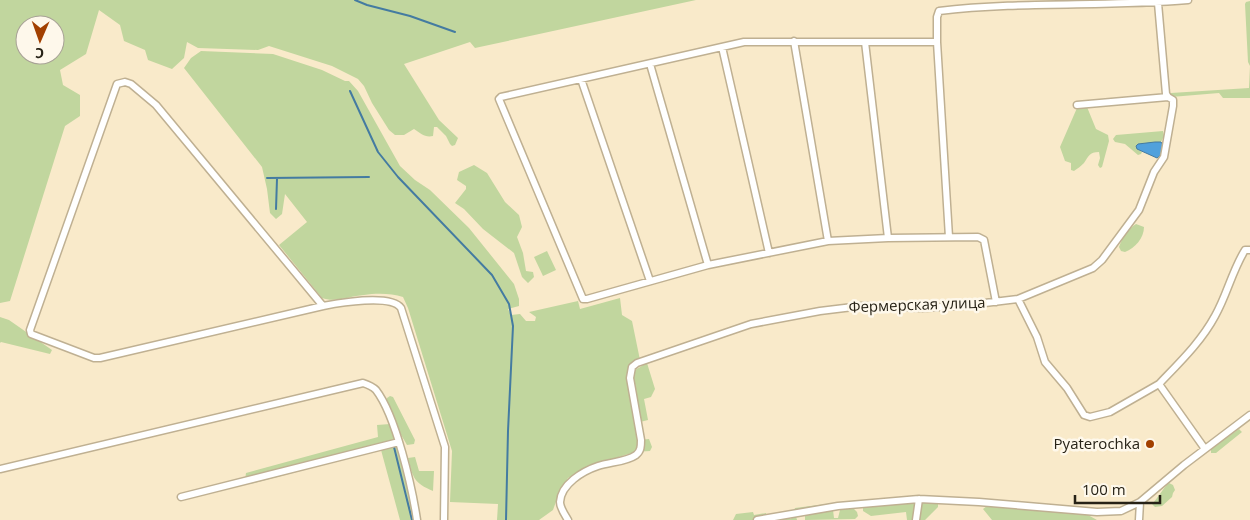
<svg xmlns="http://www.w3.org/2000/svg" width="1250" height="520" font-family="'Open Sans',sans-serif">
<style>
.green{fill:#c1d69e;fill-rule:evenodd}
.water{fill:#51a1dc;stroke:#447ba1}
.lines{fill:none;stroke-linecap:round;stroke-linejoin:round}
.stream{stroke:#447ba1;stroke-width:2}
.minor-casing{stroke:#bfb092;stroke-width:9}
.minor{stroke:#fff;stroke-width:6}
.poi-dot{fill:#a24000;stroke:#fef8eb;stroke-width:2}
.labels{text-anchor:middle;stroke-width:5;stroke-linejoin:round;paint-order:stroke}
.street-label{font-size:15px;fill:#272216;stroke:#fef8eb}
.poi-label{font-size:15px;fill:#272216;stroke:#fef8eb;text-anchor:end}
</style>
<rect width="100%" height="100%" fill="#f9eaca"/>
<!-- green -->
<path class="green" d="M0,0H696L475,48L470,42L404,64L439,120L458,138L455,145L452,146L450,144L446,136L437,127H434L433,136C425,138 420,133 414,129L404,135H395L389,130L372,103L364,86L358,79L332,66L269,46L258,50L198,48L187,42L184,58L172,69L148,60L145,50L124,41L120,25L99,10L86,54L60,70L63,85L80,95V116L65,126L10,301L0,303ZM25,25H55V55H25Z
M1250,1V98H1223L1219,93L1171,97L1169,95L1171,93L1249,88L1250,66L1248,62L1245,4L1246,2Z
M201,51L273,54L322,70L345,81H349L358,91L400,166L415,180L430,190L469,228L514,284L519,299V306L508,309L511,315L520,314L526,321H535L536,317L529,312L578,301L580,309L620,298L622,315L632,321L640,360L628,378L629,396L637,394L633,374L635,370L647,363L655,389L651,397L644,399L648,420L636,423L639,440L649,439L652,447L650,451L635,452L602,462L568,478L558,496L553,510L539,520H497L498,504L450,502L452,451L408,308L403,297C391,293 376,293 364,295C350,296 335,303 322,298L279,245L307,222L285,194L282,214L276,219L270,213L267,189L262,167L184,68L191,58Z
M1087,107L1096,129L1108,135L1109,141L1102,167L1100,168L1098,165L1100,158L1099,152C1089,152 1089,156 1084,163C1081,166 1077,169 1074,171L1071,170V163L1065,161L1060,147L1077,108Z
M1163,131L1164,136L1161,142H1155L1137,149L1142,152L1141,154L1138,155L1125,144L1115,142L1113,139L1116,135Z
M474,165L487,173L505,202L519,215L522,227L517,237L523,253L526,271L533,272L534,277L528,283L522,277L514,253L483,229L464,209L455,203L466,189V186L457,180L459,172Z
M1136,224L1144,227C1144,238 1135,248 1125,252L1121,251L1119,247C1122,238 1128,229 1136,224Z
M547,251L556,270L543,276L534,257Z
M0,317L9,320L52,350L50,354L1,342L0,343Z
M390,396L393,397L415,440L414,444L407,445L400,433L386,401L387,398Z
M390,424L398,444L415,520H400L381,450L250,484L245,480L246,473L378,437L377,425Z
M1239,429L1242,432L1216,453H1211V449Z
M415,457L419,471H434L433,491C414,483 413,478 408,458Z
M1169,483L1173,485L1175,490L1173,493L1172,497L1162,506L1155,507L1152,504C1159,497 1162,489 1169,483Z
M860,500V502L852,507L857,512L858,516L855,519L805,520V515L796,516L797,520H768L786,517L791,519L795,508L834,503L835,506L833,510L834,518H838L842,502Z
M914,502L917,504L915,520H907L906,512L871,516L863,511V506Z
M924,502L936,503L938,504V507L925,520H918L921,505Z
M987,506L1088,515L1097,520H992L983,509Z
M753,512L754,515L766,513L767,520H733L736,514Z"/>
<!-- water -->
<path class="water" d="M1155,142H1161L1163,145L1161,155L1157,158L1137,149L1136,146L1138,144Z"/>
<g class="lines">
<!-- stream -->
<path class="stream" d="M355,0L367,5L410,16L455,32
M350,91L378,152L398,177L492,275L509,304L513,326L508,431L506,520
M267,178L369,177
M276,209L277,179
M394,447L412,520"/>
<!-- minor casing -->
<g class="minor-casing">
<path id="minor" d="M794,41L828,241
M865,42L888,238
M937,42V17L939,11C1022,1 1106,7 1188,0
M722,47L769,253
M650,64L708,265
M581,79L650,281
M1077,105L1168,97
M949,237L937,42H744L501,97L499,99L583,299H587L708,265L828,241L888,238L978,237L984,240L996,302
M1018,299L1037,337L1045,362L1067,388L1084,415L1090,417L1110,412L1159,384L1205,449
M323,306L156,105L131,84L125,82L117,84L30,330L31,334L94,358H100L323,306C339,303 391,294 401,308L445,447L444,520
M1159,384C1179,363 1201,342 1215,316C1227,295 1232,271 1245,250H1250
M0,469L363,383C369,385 372,386 376,390C396,416 412,487 417,520
M181,497L399,442
M568,520C565,515 560,508 560,502C561,484 583,471 598,466C610,462 626,462 636,455C641,451 641,446 641,440L630,378L632,367L637,363L751,324L820,311L861,306L923,308L960,306L1018,299L1093,268L1102,260L1139,210L1154,172L1164,157L1173,106V100L1168,97L1166,94L1158,3
M757,520L838,506L919,499L979,502L1097,512L1121,511L1140,502L1184,465L1250,415
M916,520L919,499
M1139,520L1140,502"/>
</g>
<!-- minor -->
<use href="#minor" class="minor"/>
</g>
<!-- markers -->
<circle class="poi-dot" cx="1150" cy="444" r="5"/>
<g class="labels">
<!-- street labels -->
<g class="street-label">
<text transform="translate(917 305) rotate(-2)" y="5">Фермерская улица</text>
</g>
<!-- poi labels -->
<g class="poi-label">
<text x="1140" y="449">Pyaterochka</text>
</g>
</g>
<!-- north arrow -->
<g transform="translate(40 40) rotate(182)"><circle r="24" fill="#fef8eb" stroke="#a8a296"/>
<path d="M0-4L9 19L0 12L-9 19Z" fill="#a24000"/>
<text y="-8" font-size="14" font-weight="bold" text-anchor="middle" fill="#272216">С</text>
</g>
<!-- scale -->
<path d="M1075 495v8h85v-8" fill="none" stroke="#272216" stroke-width="2.5"/>
<text x="1082" y="495" font-size="15" fill="#272216" stroke="#fef8eb" stroke-width="4" paint-order="stroke">100 m</text>
</svg>
